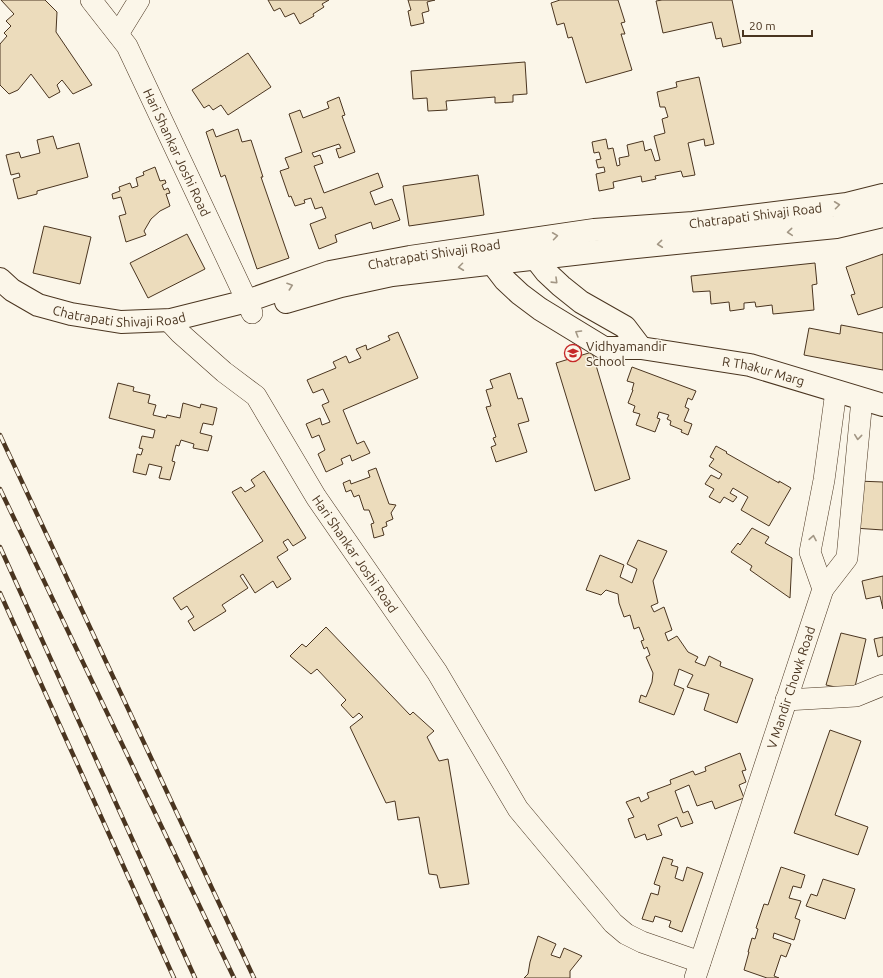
<svg xmlns="http://www.w3.org/2000/svg" width="883" height="978" font-family="Ubuntu,sans-serif">
<style>
.building{fill:#ecdcbc;stroke:#4a3520}
.lines{fill:none;stroke-linecap:round;stroke-linejoin:round}
.minor-casing{stroke:#4a3520;stroke-width:22}
.tertiary-casing{stroke:#4a3520;stroke-width:24}
.secondary-casing{stroke:#4a3520;stroke-width:24}
.minor{stroke:#fbf6e9;stroke-width:21}
.tertiary{stroke:#fbf6e9;stroke-width:22}
.secondary{stroke:#fbf6e9;stroke-width:22}
.rail-casing{stroke:#4a3520;stroke-width:4.5}
.rail{stroke:#fbf6e9;stroke-width:3;stroke-dasharray:9;stroke-linecap:butt}
.oneway{stroke:#a29684}
.labels{text-anchor:middle;stroke-width:3;stroke-linejoin:round;paint-order:stroke}
.street-label{font-size:13px;fill:#4a3520;stroke:#fbf6e9}
.poi-label{font-size:13px;fill:#4a3520;stroke:#fbf6e9;text-anchor:start}
</style>
<rect width="100%" height="100%" fill="#fbf6e9"/>
<!-- building -->
<path class="building" d="M1,0H45L57,12L56,32L92,85L73,94L62,80L57,85L60,92L49,98L31,74L18,90L9,94L0,85V44L7,36L4,33L11,26L6,21L14,14Z
M268,0H329L322,4L324,7L313,14L314,16L300,24L294,13L285,17L280,8L274,11Z
M408,0H435L427,2L429,11L422,13L424,23L411,26L408,11L411,10Z
M560,0H618L625,22L621,23L625,34H621L632,70L586,83L572,37L568,38L564,23L557,25L551,3Z
M662,0H732L741,43L723,47L721,38L716,39L712,22L663,33L656,1Z
M248,53L271,87L228,115L221,105L213,110L209,105L204,108L192,90Z
M525,62L527,94L513,95V102L495,103V97L446,101L447,110L428,111L427,98L413,99L411,71Z
M699,77L714,144L705,146L704,139L688,143L695,175L683,177L681,171L655,176L656,179L642,182L641,176L613,182L614,188L599,191L596,174L605,172L604,167L598,168L596,160L601,159L599,152L594,153L592,142L606,139L608,149L613,148L617,166L620,165L619,158L629,156L627,145L643,141L645,151L651,149L655,161L660,160L654,136L665,133L662,119L668,117L665,107H660L657,92L677,87L676,82Z
M339,97L345,115L342,116L355,152L339,158L336,149L341,148L339,144L312,153L314,157L320,155L323,163L314,166L324,193L378,173L383,187L370,192L375,205L392,199L400,220L373,229L371,222L335,235L337,242L319,249L310,224L326,218L322,207L315,209L311,198L304,200L305,203L295,206L291,196L289,197L280,171L289,168L285,158L302,152L289,114L300,110L303,118L329,108L327,102Z
M213,129L216,137L238,129L242,142L251,140L263,177H261L289,258L257,269L225,175L221,177L206,132Z
M53,136L57,149L79,143L88,177L37,191V194L18,199L13,179L20,177L19,173L11,175L6,155L19,152L21,158L40,153L37,140Z
M155,167L160,181L165,180L166,183L162,185L164,190L168,188L170,193L166,194L170,206L160,211L151,219L144,231L146,235L126,242L119,216L126,214L121,197L113,199L112,194L120,191L119,187L130,183L132,188L138,186L136,178L144,175L143,172Z
M478,175L484,215L409,226L403,186Z
M44,226L91,237L80,284L33,273Z
M187,234L205,269L148,298L130,263Z
M883,254V307L858,315L851,295L855,294L846,267Z
M815,263L817,284L812,285L814,310L773,314L772,305L756,307L755,302L744,303V309L730,311L729,302L711,304L710,291L693,292L691,276Z
M841,325L883,333V370L804,355L809,328L840,334Z
M398,332L418,378L343,410L357,444L364,441L370,453L352,461L350,455L341,459L343,464L326,472L318,454L325,450L319,435L312,438L306,424L320,418L322,425L330,422L322,405L329,402L323,389L313,393L307,380L336,368L333,362L346,356L349,363L361,358L356,349L366,345L367,350L390,340L388,336Z
M592,352L630,479L595,491L556,363Z
M632,367L696,391L692,400L688,398L685,407L689,409L684,421L692,424L688,435L681,432L682,430L670,425L671,421L667,419L669,415L659,412L657,418L660,419L655,432L636,425L640,414L633,412L635,406L628,403L633,390H632L634,383L627,381Z
M510,373L518,399L522,398L529,421L518,424L527,452L496,462L491,447L496,445L493,438L496,437L486,407L491,406L486,390L493,388L490,380Z
M118,383L134,387L133,391L150,395L148,403L156,405L153,415L166,418L167,415L180,418L183,403L200,408L201,404L217,408L213,425L203,423L200,433L212,436L208,451L193,448L194,444L181,440L179,446L176,445L172,461L175,462L170,480L159,478L162,467L149,464L146,475L133,472L137,454L141,455L143,449L139,448L142,436L153,438L155,430L109,418Z
M716,446L727,452L726,453L779,483V481L791,488L769,526L741,510L748,497L733,488L730,493L737,497L733,502L724,497L720,503L709,497L714,489L705,484L711,475L719,479L722,474L709,466L714,459L710,457Z
M376,468L389,504L396,505L391,513L393,519L386,522L387,526L382,528L384,535L374,538L371,524L374,523L369,510H364L359,495L354,497L351,490L346,492L343,483L350,480L351,484L370,477L368,471Z
M264,471L306,538L293,546L288,539L283,542L288,550L277,557L291,579L277,588L273,581L255,593L243,574L240,576L248,588L222,605L226,611L194,631L188,621L194,617L187,606L181,610L173,598L263,541L232,492L241,487L245,492L255,486L251,480Z
M857,481L883,482V530L854,528Z
M752,528L769,537L765,543L792,558L790,598L750,570L752,566L731,552L738,543L740,545Z
M638,540L667,551L653,581L658,603L651,606L654,612L664,607L672,630L665,633L668,641L677,636L688,652L698,657L695,662L705,666L709,656L721,662L720,666L753,679L737,723L704,710L709,694L687,687L693,675L679,669L674,685L684,689L674,715L639,702L641,695L646,697L652,682L653,673L646,657L650,655L647,647L644,649L641,641L644,640L639,627L634,629L630,615L624,617L619,603L618,594L606,590L601,595L586,590L600,555L624,565L620,577L632,583L637,569L627,564Z
M883,576V609L880,596L866,599L862,581Z
M326,627L410,715L413,712L434,731L427,737L439,761L448,759L469,884L440,888L437,875L429,874L419,817L398,820L395,801L386,803L350,727L363,717L359,713L353,718L341,705L346,700L317,669L311,674L290,656L302,644L306,647Z
M841,633L866,639L854,691L826,685Z
M883,637V655L878,657L874,639Z
M830,730L861,741L835,815L868,827L858,855L794,833Z
M740,753L746,770L742,771L746,782L739,785L744,798L715,809L712,801L697,806L689,785L675,791L683,813L688,811L693,823L681,827L677,817L658,825L662,835L647,840L645,834L635,838L628,819L634,817L626,802L639,797L641,802L649,798L647,793L671,784L670,780L693,771L695,775L706,771L705,767Z
M663,857L673,860L671,865L678,867L675,878L683,881L687,867L703,873L682,932L669,927L671,921L655,916L653,922L642,919L651,893L658,895L660,886L654,884Z
M781,867L805,875L801,888L793,886L789,898L801,901L795,918L800,920L794,940L774,933L773,938L791,944L786,957L781,955L774,976L779,978H767L744,970L749,952H748L752,938L755,939L758,929L756,928L764,904L768,905Z
M823,879L855,889L845,919L806,906L811,894L817,896Z
M538,936L556,944L551,955L560,958L564,948L582,956L570,971V978H524L528,974L530,962Z"/>
<g class="lines">
<!-- minor casing -->
<g class="minor-casing">
<g id="minor">
<path id="s1" d="M91,0L127,46L247,301L252,313"/>
<path d="M118,34L139,0"/>
<path id="s2" d="M168,320L180,333L224,372L256,396L316,497L437,672L518,809L613,923L626,934L642,942L700,962"/>
<path d="M823,589L847,558L862,399"/>
<path d="M786,700L856,696L883,685"/>
<path id="s3" d="M695,978L823,589L810,552L824,480L836,391"/>
</g>
</g>
<!-- tertiary casing -->
<g class="tertiary-casing">
<g id="tertiary">
<path d="M525,245L546,272L561,286L581,302L625,327L641,348"/>
<path id="s4" d="M482,250L505,280L520,294L540,309L604,348H641L750,365L883,405"/>
</g>
</g>
<!-- secondary casing -->
<g class="secondary-casing">
<g id="secondary">
<path id="s5" d="M0,279L12,290L38,305L71,314L121,322L171,320L247,301L330,272L410,257L594,230L693,223L847,204L883,195"/>
<path d="M286,302L341,286L392,275L626,248L836,227L883,216"/>
</g>
</g>
<!-- minor -->
<use href="#minor" class="minor"/>
<!-- tertiary -->
<use href="#tertiary" class="tertiary"/>
<!-- secondary -->
<use href="#secondary" class="secondary"/>
<!-- rail casing -->
<g class="rail-casing">
<path id="rail" d="M0,435L254,978
M0,489L234,978
M0,547L195,978
M0,593L174,978"/>
</g>
<!-- rail -->
<use href="#rail" class="rail"/>
</g>
<!-- one-way arrows -->
<defs><path id="oneway-chevron" d="M-2-3.5L2.5 0L-2 3.5" fill="none" stroke-width="1.6" stroke-linecap="round" stroke-linejoin="round"/></defs>
<g class="oneway">
<use href="#oneway-chevron" transform="translate(837 205) rotate(-7)"/>
<use href="#oneway-chevron" transform="translate(790 232) rotate(175)"/>
<use href="#oneway-chevron" transform="translate(555 236) rotate(-8)"/>
<use href="#oneway-chevron" transform="translate(660 244) rotate(174)"/>
<use href="#oneway-chevron" transform="translate(461 267) rotate(173)"/>
<use href="#oneway-chevron" transform="translate(555 281) rotate(44)"/>
<use href="#oneway-chevron" transform="translate(290 286) rotate(-19)"/>
<use href="#oneway-chevron" transform="translate(578 333) rotate(-149)"/>
<use href="#oneway-chevron" transform="translate(858 437) rotate(96)"/>
<use href="#oneway-chevron" transform="translate(813 538) rotate(-80)"/>
</g>
<!-- icons -->
<defs>
<g id="school-ring" transform="scale(0.9)"><circle r="9.5" fill="#fbf6e9" stroke="#c62828" stroke-width="1.5"/><path d="M0-5L7-2L0 1L-7-2ZM-4 1L0 2.5L4 1V4Q0 6-4 4Z" fill="#c62828"/></g>
</defs>
<g fill-rule="evenodd">
<use href="#school-ring" x="573" y="353"/>
</g>
<g class="labels">
<!-- street labels -->
<g class="street-label">
<text dy="5" stroke="none"><textPath href="#s1" startOffset="176">Hari Shankar Joshi Road</textPath></text>
<text dy="5" stroke="none"><textPath href="#s5" startOffset="777">Chatrapati Shivaji Road</textPath></text>
<text dy="5" stroke="none"><textPath href="#s5" startOffset="453">Chatrapati Shivaji Road</textPath></text>
<text dy="5" stroke="none"><textPath href="#s5" startOffset="129">Chatrapati Shivaji Road</textPath></text>
<text dy="5" stroke="none"><textPath href="#s4" startOffset="320">R Thakur Marg</textPath></text>
<text dy="5" stroke="none"><textPath href="#s2" startOffset="303">Hari Shankar Joshi Road</textPath></text>
<text dy="5" stroke="none"><textPath href="#s3" startOffset="306">V Mandir Chowk Road</textPath></text>
</g>
<!-- poi labels -->
<g class="poi-label">
<text x="586" y="351">Vidhyamandir<tspan x="586" dy="15">School</tspan></text>
</g>
</g>
<!-- scale -->
<path d="M743 30v6h69v-6" fill="none" stroke="#4a3520" stroke-width="2"/>
<text x="749" y="30" font-size="12" fill="#4a3520" stroke="#fbf6e9" stroke-width="3" paint-order="stroke">20 m</text>
</svg>
